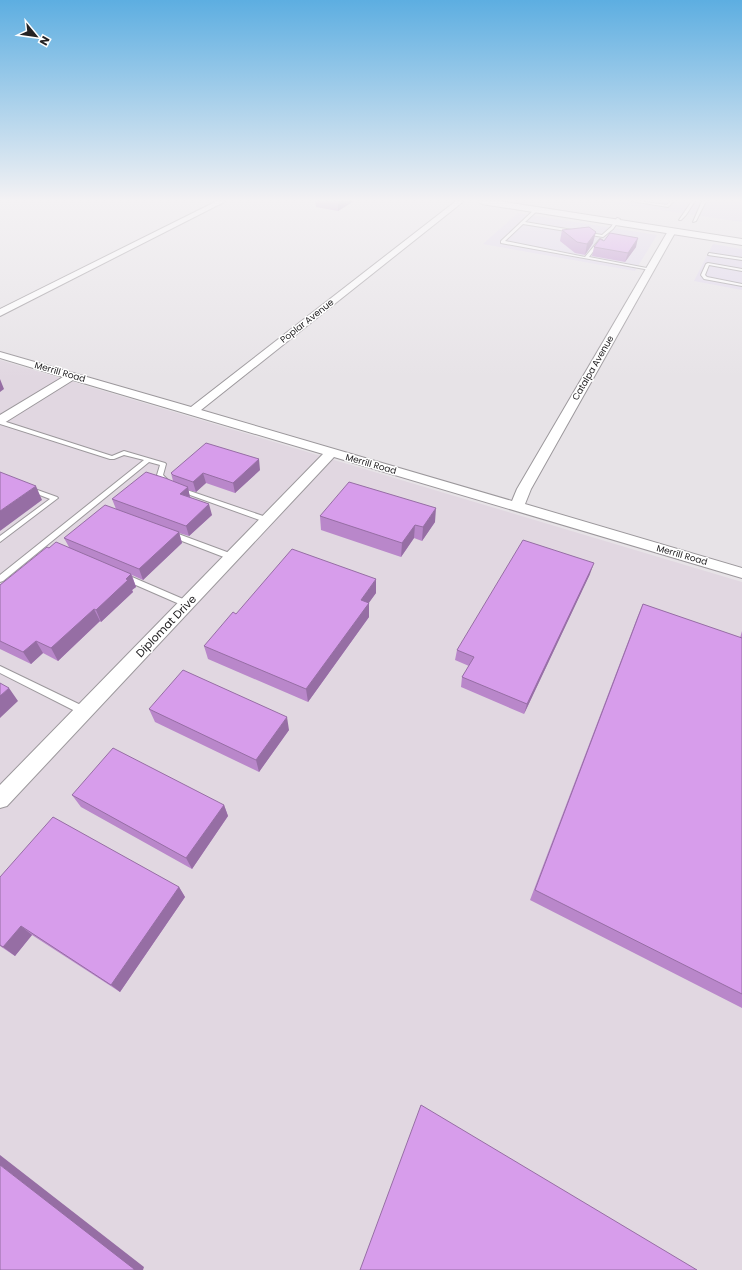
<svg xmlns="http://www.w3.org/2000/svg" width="742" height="1270" font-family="Poppins,sans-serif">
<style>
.commercial{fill:#dfd6eb}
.built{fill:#e1d7e1}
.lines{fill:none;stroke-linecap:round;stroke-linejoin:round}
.lane-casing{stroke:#9c989c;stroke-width:2}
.street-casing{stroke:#9c989c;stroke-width:2}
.secondary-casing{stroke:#9c989c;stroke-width:2}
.lane{fill:#fff;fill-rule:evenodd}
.street{fill:#fff;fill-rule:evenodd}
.secondary{fill:#fff;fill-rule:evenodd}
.wall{fill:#b987ca}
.shaded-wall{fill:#966ea4}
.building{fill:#d79deb;stroke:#966ea4}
.labels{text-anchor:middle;stroke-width:3;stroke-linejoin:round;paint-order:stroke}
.far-street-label{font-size:9px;fill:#242224;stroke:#fff}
.street-label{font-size:11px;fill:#242224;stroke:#fff}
</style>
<rect width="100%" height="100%" fill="#e7e3e7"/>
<!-- commercial -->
<path class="commercial" d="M599,201H742V222L680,213Z
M518,213L657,235L635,271L483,244Z
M713,244L742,249V290L694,281Z"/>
<!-- built -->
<path class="built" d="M0,360L742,582V1270H0Z"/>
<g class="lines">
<!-- lane casing -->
<g class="lane-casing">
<path id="lane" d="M631,201H638L667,205L670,201H674L668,207Z
M692,201H695L686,215L681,220H679Z
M702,201H706L696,221L693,222Z
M536,208L539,209L525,222L602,235L611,227L617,218L620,219L613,229L603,237L523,224L505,241L585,257L600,239L602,240L589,257L652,269L650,270L501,243V241Z
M709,253L742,258V260L708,255Z
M708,263L742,269V271L709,265L705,275L707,277L742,284V286L704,279L701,275L706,264Z
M0,420L112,456L124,451L165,463L166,464L163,475L172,484L169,486L167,485L157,475L160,465L149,462L3,581L0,582V575L144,460L124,455L114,459H110L0,424Z
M29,487L57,497L58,498L0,542V536L50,499L27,490L26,489Z
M181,488L269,518L270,520L267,522H265L179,491V489Z
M169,532H173L235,555L236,557L235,559H229L169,536L168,534Z
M125,574L190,602L191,604L190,606H184L122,579L121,577Z
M0,666L87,708L88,711L87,714L84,715L81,714L0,673Z"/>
</g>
<!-- street casing -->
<g class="street-casing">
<path id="street" d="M217,201H226L0,316V309Z
M456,201H464L201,410L512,501L517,489L668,231L669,229H675L676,231L531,489L525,504L742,568V578L334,457L7,806L0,808V785L323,454L73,380L4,423L0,424V415L63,377L0,358V352L191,407Z"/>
</g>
<!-- secondary casing -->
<g class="secondary-casing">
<path id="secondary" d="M477,201H498L742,239V245L482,204Z"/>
</g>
<!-- lane -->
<use href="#lane" class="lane"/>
<!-- street -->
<use href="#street" class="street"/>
<!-- secondary -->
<use href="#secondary" class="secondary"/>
</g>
<!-- wall -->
<path class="wall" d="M315,201H354L338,211L316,207Z
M562,230L593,243L585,255L575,253L560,241Z
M604,241L636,247L625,262L592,256L594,247Z
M260,470L235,493L206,483L196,492L188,490L190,497L212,515L189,536L179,533L182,543L143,580L132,575L136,587L132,590L133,592L101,622L100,621L58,661L43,653L31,664L0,649V585L49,548L69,547L64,538L116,509L112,499L173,481L171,473Z
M320,516L435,522L422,541L414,538L401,557L321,530Z
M590,574L524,714L461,687L462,677L469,666L455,660L457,650Z
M376,593L368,603H369V617L308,702L208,659L204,646L236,614Z
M643,604L740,638L742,631V1008L530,900L637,618Z
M149,709L289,730L259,772L155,722Z
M72,795L224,805L228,816L192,869L81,807Z
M0,877L179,887L185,897L120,992L32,935L15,956L0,946Z"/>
<!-- shaded-wall -->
<path class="shaded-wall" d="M338,201H354L338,211Z
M596,232L593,243L585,255L587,244Z
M638,238L636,247L625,262L628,253Z
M0,379L4,389L0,392Z
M259,459L260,470L235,493L233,483Z
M203,473L206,483L196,492L193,482Z
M36,486L42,500L0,531V511Z
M188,487L190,497L180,494Z
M209,504L212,515L189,536L186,526Z
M436,508L435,522L422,541L423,527Z
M415,525L414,538L401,557L402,543Z
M179,532L182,543L143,580L139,569Z
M594,563L590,574L524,714L527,704Z
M131,574L136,587L132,590L133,592L101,622L96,610Z
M376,579V593L361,614V600Z
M369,603V617L308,702L306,689Z
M94,609L100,621L58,661L51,648Z
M36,641L43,653L31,664L23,652Z
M9,688L18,701L0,718V696Z
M287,717L289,730L259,772L256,760Z
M224,805L228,816L192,869L186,858Z
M179,887L185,897L120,992L111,985Z
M21,926L32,935L15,956L3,947Z
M0,1155L144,1267L143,1270H134L0,1165Z"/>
<!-- building -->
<path class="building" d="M589,227L596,232L587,244L577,242L562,230Z
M610,233L638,238L628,253L594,247L600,239L604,241Z
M206,443L259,459L233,483L203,473L193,482L173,475L171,473Z
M0,472L36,486L0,511Z
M146,472L165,478L188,487L180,494L209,504L186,526L112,499Z
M349,482L436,508L423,527L415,525L402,543L320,516Z
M105,505L179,532L139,569L64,538Z
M523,540L594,563L527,704L462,677L474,657L457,650Z
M56,542L131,574L126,579L128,580L96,610L94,609L51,648L36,641L23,652L0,641V585L47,547L49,548Z
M292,549L376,579L361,600L369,603L306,689L204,646L233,612L236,614Z
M643,604L742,638V994L535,890Z
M183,670L287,717L256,760L149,709Z
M0,683L9,688L0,696Z
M113,748L224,805L186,858L72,795Z
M53,817L179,887L111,985L21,926L3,947L0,945V877Z
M421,1105L697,1270H360Z
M0,1165L134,1269V1270H0Z"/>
<!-- sky -->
<linearGradient id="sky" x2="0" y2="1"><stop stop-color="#5daee1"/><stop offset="0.53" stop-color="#f4f2f4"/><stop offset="1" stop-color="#f4f2f4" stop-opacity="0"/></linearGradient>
<rect width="742" height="378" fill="url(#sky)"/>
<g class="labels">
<!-- far-street labels -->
<g class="far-street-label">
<text transform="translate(307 321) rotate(-38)" y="3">Poplar Avenue</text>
<text transform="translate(593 368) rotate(-60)" y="3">Catalpa Avenue</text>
<text transform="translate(60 372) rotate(16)" y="3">Merrill Road</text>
<text transform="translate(371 464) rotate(16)" y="3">Merrill Road</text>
<text transform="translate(682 555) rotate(16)" y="3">Merrill Road</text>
</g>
<!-- street labels -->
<g class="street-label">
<text transform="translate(166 626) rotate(-46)" y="4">Diplomat Drive</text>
</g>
</g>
<!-- north arrow -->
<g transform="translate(36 36) rotate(119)" stroke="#ffffff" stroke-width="3" paint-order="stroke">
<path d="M0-3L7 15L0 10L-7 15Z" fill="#242224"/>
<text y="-6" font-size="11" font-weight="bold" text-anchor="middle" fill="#242224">N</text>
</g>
</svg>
